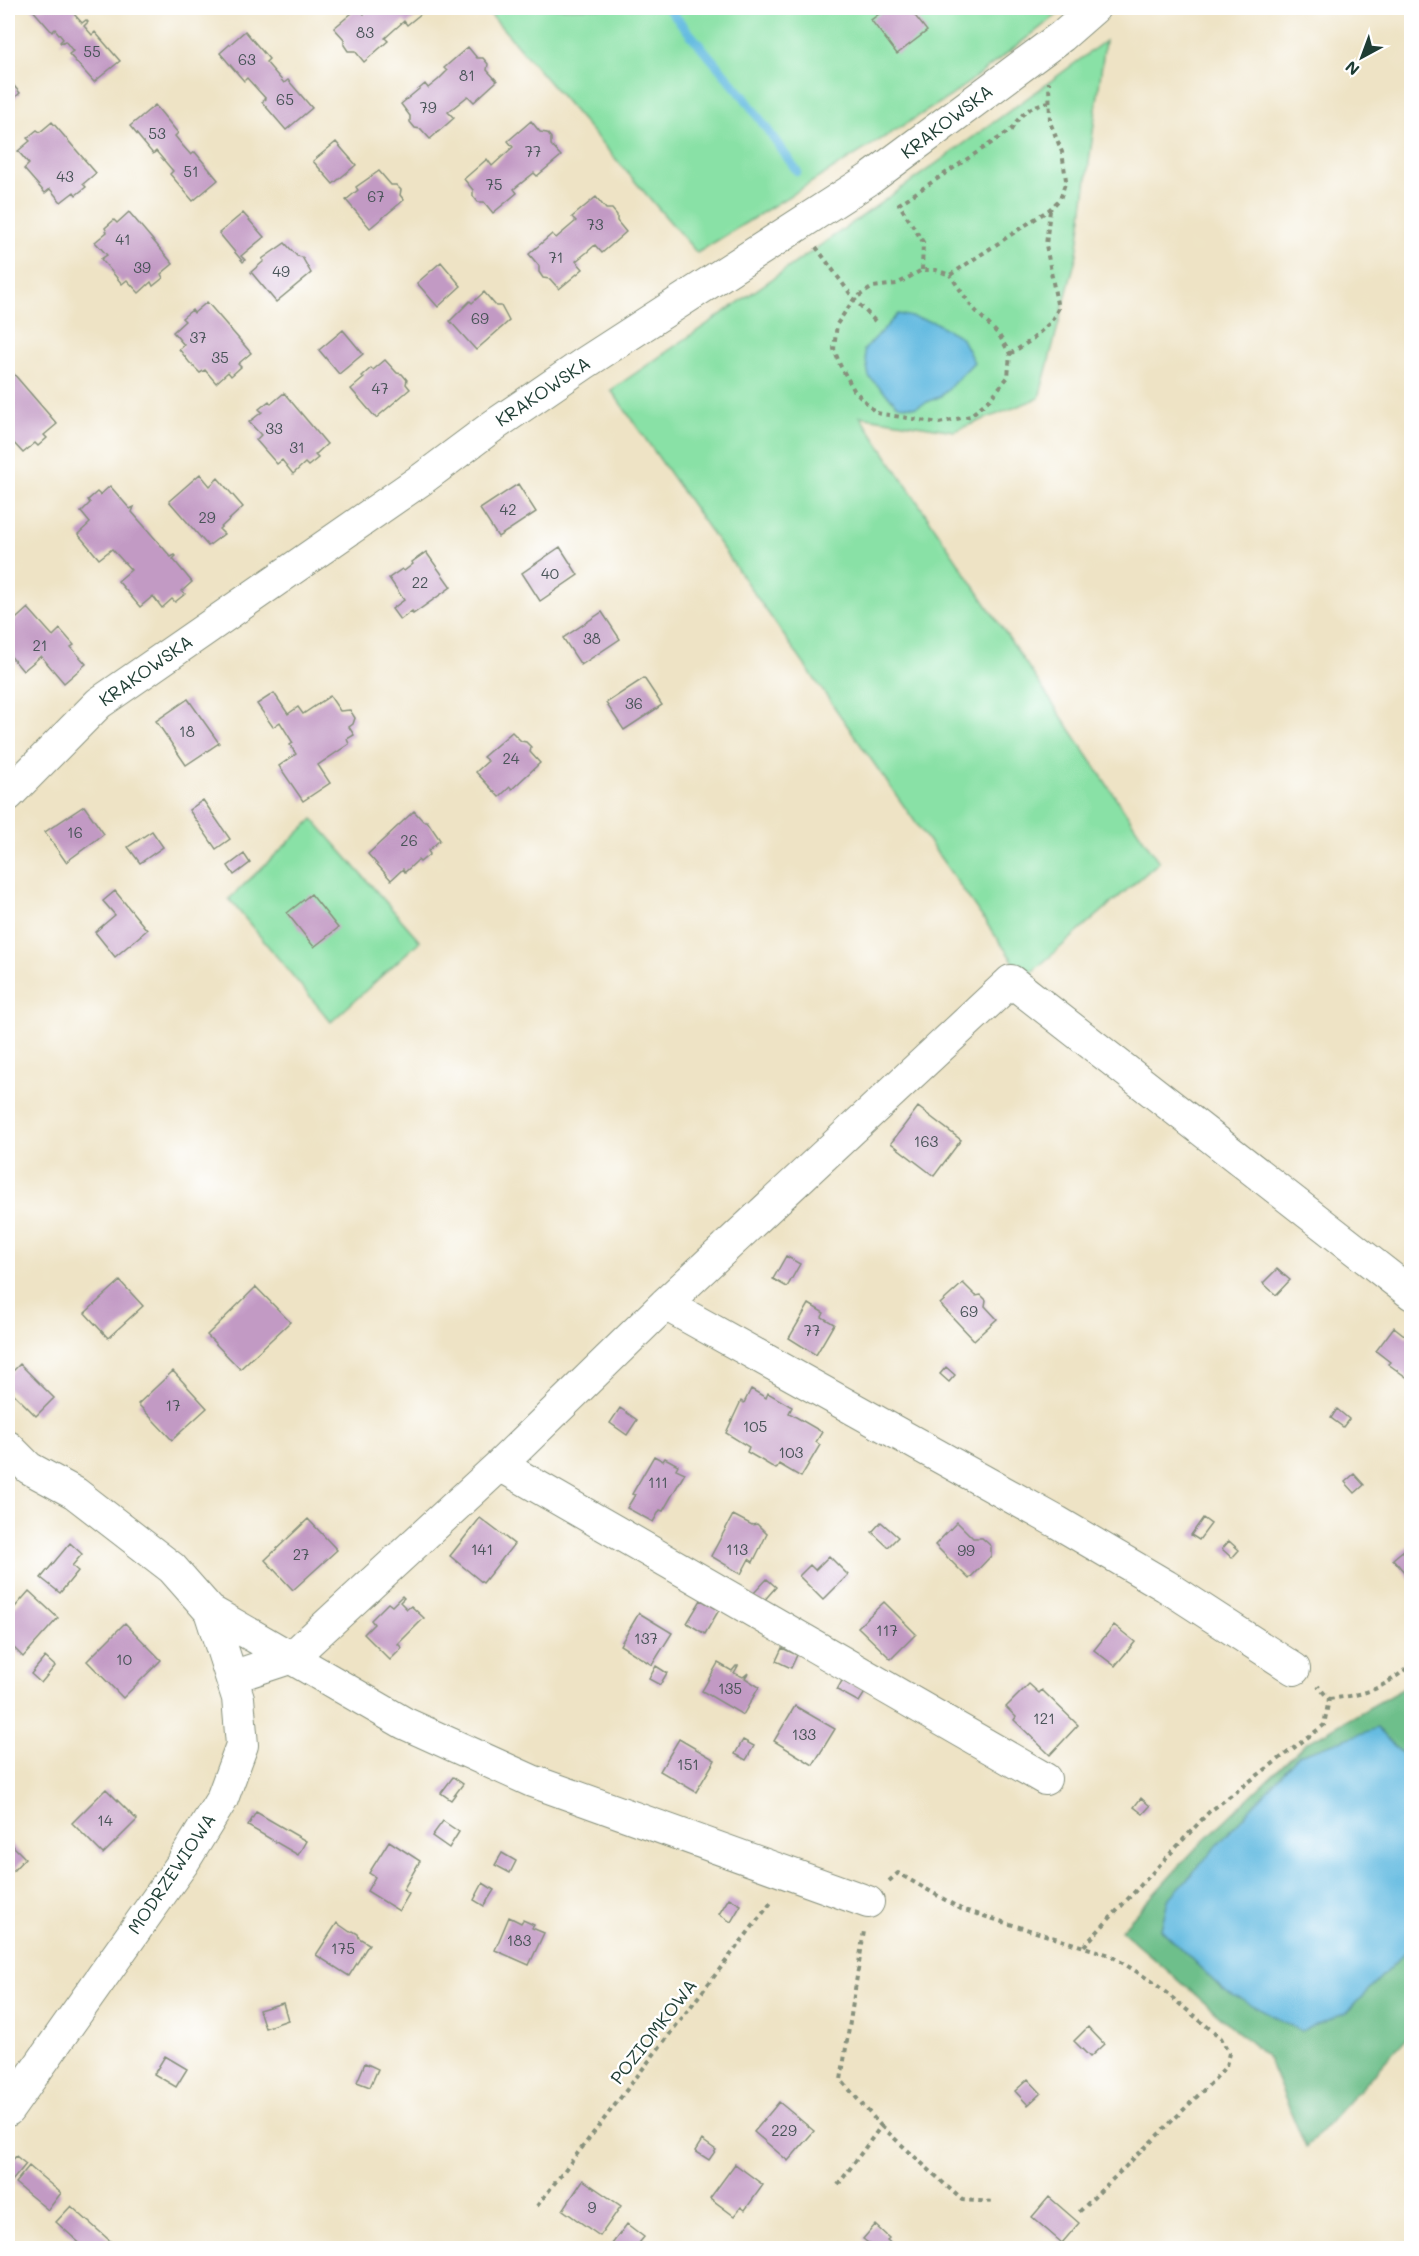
<svg xmlns="http://www.w3.org/2000/svg" width="1419" height="2256" font-family="Mali,sans-serif">
<style>
.green{fill:#89e1a6;stroke:#548f6d;stroke-width:1.5}
.forest{fill:#6ebf8b;stroke:#467e60;stroke-width:1.5}
.water{fill:#65bbe1;stroke:#427c8a;stroke-width:1.5}
.lines{fill:none;stroke-linecap:round;stroke-linejoin:round}
.stream{stroke:#65bbe1;stroke-width:9}
.building{fill:#c29ac4}
.minor-casing{stroke:#86907c;stroke-width:34}
.path{stroke:#86907c;stroke-width:4;stroke-dasharray:4.5 4.5;stroke-linecap:butt}
.minor{stroke:#fff;stroke-width:32}
.labels{text-anchor:middle;stroke-width:5;stroke-linejoin:round;paint-order:stroke}
.number-label{font-size:15px;fill:#485458}
.street-label{font-size:18px;fill:#1f3d34;stroke:#fff}
</style>
<rect width="100%" height="100%" fill="#fff"/>
<filter id="ink" filterUnits="userSpaceOnUse"><feTurbulence type="fractalNoise" baseFrequency=".0167" numOctaves="2"/><feDisplacementMap in="SourceGraphic" scale="12" xChannelSelector="R" yChannelSelector="G"/><feConvolveMatrix kernelMatrix="1 2 1 2 8 2 1 2 1" color-interpolation-filters="sRGB"/></filter>
<filter id="wash" filterUnits="userSpaceOnUse"><feTurbulence type="fractalNoise" baseFrequency=".008" numOctaves="4" result="noise"/><feDisplacementMap in="SourceGraphic" scale="24" xChannelSelector="R" yChannelSelector="G"/><feGaussianBlur stdDeviation="1.35" result="paint"/><feColorMatrix in="noise" values="0 0 0 0 0 0 0 0 0 0 0 0 0 0 0 0 0 1.4 0 .05"/><feComposite in="paint" operator="in"/></filter>
<g filter="url(#wash)">
<rect width="100%" height="100%" fill="#eee3c5"/>
<!-- green -->
<path class="green" d="M485,8H1066L951,96L697,253Z
M1105,41L1077,254L1039,398L954,431L860,416L1159,862L1025,978L611,390C778,276 943,161 1105,41Z
M313,819L420,941L331,1022L229,899Z"/>
<!-- forest -->
<path class="forest" d="M1411,1684V1763L1377,1728L1168,1900L1161,1929L1223,1990L1346,2013L1411,1946V2033L1306,2148L1268,2058L1121,1930L1197,1847L1305,1744Z"/>
<!-- water -->
<path class="water" d="M898,314L934,322L961,337L974,362L941,396L916,407L898,405L869,377L864,350Z
M1377,1728L1411,1763V1946L1346,2013L1301,2031L1223,1990L1161,1929L1168,1900L1299,1755Z"/>
<g class="lines">
<!-- stream -->
<path class="stream" d="M668,8L744,97L797,171"/>
</g>
<g id="blocks">
<!-- building -->
<path class="building" d="M31,8H75L78,11L74,14L82,23L86,20L88,22L84,26L92,35L95,32L120,61L94,82L69,54L73,51L65,41L61,43L60,42L63,39L55,29L52,32Z
M358,8L364,14L372,8H428L407,25L404,21L395,29L385,38L388,41L364,62L355,51H348L344,45V39L334,28Z
M887,8H909L927,31L897,54L871,20Z
M245,31L269,59L266,62L284,83L288,80L312,108L286,130L262,102L266,99L247,78L244,81L220,53Z
M468,47L477,58H483L488,64L487,70L497,81L474,102L468,96L448,112L454,118L430,139L421,129L415,128L410,122V116L401,104L425,84L428,88L438,80L447,71L444,68Z
M8,79L20,93L8,104Z
M155,105L178,133L175,136L183,146L191,155L195,152L218,180L193,201L170,174L173,171L156,151L153,154L130,126Z
M531,121L540,132L547,133L551,138V145L561,156L537,176L534,173L514,189L517,193L493,213L484,202H478L473,196V190L464,179L487,159L492,166L503,156L513,147L508,141Z
M52,122L96,173L83,184L86,187L76,195L74,192L61,202L50,189L45,193L24,169L29,164L18,151L30,141L27,138L37,130L40,132Z
M336,142L356,165L333,184L313,161Z
M379,171L391,185H396L401,190L400,195L404,200L370,228L346,200L358,190L356,187Z
M596,197L606,209H612L617,215V221L626,232L602,253L595,245L586,253L576,261L583,269L559,289L550,279L543,278L539,272V266L529,254L552,234L556,238L576,221L572,217Z
M129,212L173,264L161,274L163,278L153,286L151,282L139,293L127,280L122,284L101,259L107,255L95,242L107,232L105,228L114,220L117,223Z
M243,213L264,237L241,256L245,260L243,262L219,233Z
M285,243L297,256L302,257L311,273L276,302L251,272L264,261L262,259Z
M441,262L461,286L438,307L417,283Z
M484,292L496,306H501L509,321L476,350L450,321L470,301L472,303Z
M207,302L251,353L238,364L241,367L231,376L228,372L216,383L205,370L200,373L189,362L179,349L184,345L173,332L185,321L182,318L192,310L194,313Z
M343,330L363,354L339,374L319,350Z
M385,360L397,373L402,374L407,380L406,384L410,389L376,418L351,389L364,378L362,376L371,368L373,370Z
M13,373L57,424L44,435L47,438L38,446L35,443L23,453L11,440L8,443V378Z
M284,393L327,444L315,455L318,458L308,466L305,463L293,474L282,460L277,464L256,440L261,435L249,422L262,412L259,409L269,401L271,404Z
M200,474L210,486L218,478L243,507L219,529L224,534L208,546L169,501Z
M518,484L536,512L498,537L480,509Z
M110,486L130,509L134,507L132,512L171,557L175,555L176,556L173,559L192,582L182,591L185,594L175,602L172,599L162,608L153,596L140,607L118,581L131,570L112,549L99,559L78,534L90,523L81,512L90,503L88,500L97,492L100,495Z
M560,547L578,575L540,601L522,573Z
M426,552L451,587L413,614L412,611L400,620L392,609L404,600L389,578L402,569L404,571L413,564L412,562Z
M28,608L53,636L60,629L74,645L71,647L86,664L64,683L41,656L23,671L8,653V626Z
M602,612L620,639L581,665L563,638Z
M644,678L662,705L624,730L606,703Z
M274,693L288,714L298,707L303,714L330,696L340,711L350,710L355,718L353,724L349,727L354,735L347,739L349,744L318,765L330,783L303,801L279,766L296,754L290,745L293,743L280,722L273,727L257,704Z
M188,699L219,743L186,765L156,721Z
M512,732L521,741L526,742L531,747L530,752L540,763L512,789L510,787L499,797L476,772L488,761L483,757Z
M203,800L230,839L216,849L189,810Z
M84,806L104,834L66,862L45,832Z
M414,811L423,821H427L440,840L428,851L430,854L420,862L418,860L405,872L403,869L391,880L368,854Z
M152,831L163,847L140,863L128,847Z
M244,854L250,863L234,875L228,866Z
M115,891L147,930L115,957L95,932L115,915L103,901Z
M311,894L338,928L314,947L287,913Z
M918,1107L961,1140L934,1176L891,1143Z
M786,1256L800,1264L787,1287L773,1279Z
M1277,1269L1290,1280L1276,1295L1263,1283Z
M120,1281L143,1306L108,1338L85,1313Z
M963,1283L976,1296L981,1295L986,1300L985,1306L997,1319L974,1340L940,1304Z
M256,1287L290,1322L240,1369L207,1335Z
M809,1304L824,1313L822,1317L834,1324L816,1355L789,1338Z
M1394,1327L1408,1338L1410,1336L1412,1338V1381L1388,1364L1390,1362L1376,1351Z
M20,1364L54,1398L36,1416L8,1388V1376Z
M946,1367L955,1375L949,1382L940,1374Z
M173,1371L207,1408L172,1440L138,1404Z
M751,1389L766,1398L768,1393L792,1407L789,1413L822,1432L816,1442L820,1445L801,1477L779,1464L776,1469L761,1460L747,1452L749,1447L726,1433L741,1401L744,1403Z
M620,1408L637,1420L627,1435L610,1423Z
M1337,1409L1349,1419L1343,1427L1331,1418Z
M654,1456L663,1461L665,1458L678,1465L676,1469L685,1473L663,1511L660,1510L653,1522L627,1508L635,1495L632,1494Z
M1354,1474L1364,1485L1355,1493L1345,1482Z
M733,1515L752,1525L757,1524L767,1534L753,1562L749,1559L741,1574L711,1556Z
M480,1518L514,1544L483,1583L450,1556Z
M1203,1518L1211,1524L1199,1540L1191,1535Z
M308,1519L337,1550L293,1590L265,1560Z
M881,1522L898,1537L888,1547L872,1532Z
M957,1522L973,1538H982L991,1546V1556L969,1579L935,1545Z
M1229,1541L1239,1550L1232,1558L1222,1549Z
M70,1543L82,1554L72,1566L78,1571L60,1593L41,1578Z
M1412,1543V1581L1393,1559Z
M829,1556L848,1575L823,1600L799,1576L810,1565L815,1570Z
M767,1579L776,1587L761,1604L752,1595Z
M29,1591L58,1618L23,1657L8,1642V1615Z
M402,1596L404,1598L400,1602L407,1609L411,1606L424,1618L398,1644L402,1648L390,1660L364,1634L374,1624L371,1620L388,1603L392,1606Z
M701,1600L719,1610L705,1634L687,1623Z
M884,1602L916,1634L891,1659L858,1627Z
M639,1613L672,1633L652,1665L620,1645Z
M125,1623L161,1660L123,1698L87,1661Z
M1114,1625L1135,1642L1115,1666L1094,1650Z
M782,1648L797,1655L791,1668L776,1661Z
M45,1657L55,1666L41,1683L31,1674Z
M718,1663L732,1671L736,1666H738L734,1673L743,1677L748,1673L745,1678L759,1687L743,1715L702,1691Z
M656,1666L667,1673L660,1685L649,1679Z
M843,1679L866,1691L859,1702L837,1690Z
M1029,1684L1039,1693L1042,1690L1078,1725L1050,1755L1014,1720L1016,1717L1006,1707Z
M795,1706L835,1729L813,1765L774,1741Z
M679,1739L715,1760L696,1792L660,1771Z
M743,1740L754,1746L746,1760L735,1754Z
M453,1777L463,1784L451,1800L441,1793Z
M106,1789L137,1820L103,1854L72,1823Z
M1141,1798L1150,1806L1143,1814L1134,1807Z
M256,1812L306,1841L298,1855L248,1826Z
M443,1821L459,1832L449,1848L432,1836Z
M8,1841L25,1858L12,1872L8,1868Z
M389,1841L420,1861L403,1890L409,1894L399,1911L367,1891L375,1877L369,1873Z
M502,1853L516,1861L510,1873L495,1865Z
M483,1883L494,1890L484,1906L474,1900Z
M729,1898L741,1905L731,1922L719,1914Z
M509,1917L521,1923L523,1920L534,1925L532,1928L544,1933L529,1965L495,1950Z
M337,1923L350,1932L353,1931L358,1934L359,1938L369,1944L349,1976L316,1955Z
M283,2003L288,2020L265,2028L259,2010Z
M1088,2027L1104,2044L1090,2057L1074,2041Z
M165,2056L187,2069L176,2087L154,2074Z
M365,2063L378,2069L370,2087L357,2082Z
M1028,2079L1041,2093L1028,2105L1015,2091Z
M779,2102L814,2131L788,2161L754,2132Z
M702,2140L716,2150L709,2160L695,2151Z
M16,2156L26,2164L12,2181L8,2177V2166Z
M735,2164L763,2185L745,2210L741,2207L734,2216L710,2198Z
M29,2166L61,2193L48,2210L15,2183Z
M583,2180L621,2206L600,2236L563,2210Z
M1049,2197L1079,2223L1062,2243L1032,2217Z
M71,2206L118,2248H85L56,2222Z
M627,2224L644,2237L635,2248H609Z
M875,2225L889,2238L887,2240L896,2248H875L863,2239Z"/>
</g>
</g>
<g filter="url(#ink)">
<use href="#blocks" fill-opacity="0" stroke="#86907c" stroke-width="1.5"/>
<g class="lines">
<!-- minor casing -->
<g class="minor-casing">
<path id="minor" d="M8,795L99,703L422,479L493,426L585,363L871,178L1062,36L1094,8
M665,1304L1057,1522L1166,1586L1294,1669
M8,1447L29,1468L75,1493L172,1568L210,1611L238,1698L242,1745L222,1799L182,1864L8,2110
M500,1465L1045,1779
M210,1611L404,1723L532,1781L868,1902
M232,1677L292,1657L500,1465L665,1304L1011,981L1412,1294"/>
</g>
<!-- path -->
<path class="path" d="M816,247L854,299L837,324L834,349L840,365L854,390L876,413L939,423L970,416L990,399L1008,377L1010,354L999,335L972,307L950,275
M922,270L923,242L899,204L1011,130C1020,114 1031,105 1049,102
M875,321L854,299L873,287L897,284L922,270H936L950,275L1050,209L1060,199L1066,180L1062,152L1050,122L1049,82
M1010,354L1030,341L1050,323L1058,309L1046,245L1050,210
M1329,1699C1368,1694 1381,1690 1412,1664
M889,1881L898,1873L961,1909L1110,1955L1153,1982L1221,2038L1229,2053L1226,2066L1214,2080L1077,2214
M1084,1946L1209,1812L1324,1725L1329,1699L1318,1686
M881,2126L962,2200L995,2202
M838,2185L881,2126L841,2080L864,1931
M537,2206L773,1900"/>
<!-- minor -->
<use href="#minor" class="minor"/>
</g>
</g>
<g class="labels">
<!-- number labels -->
<g class="number-label">
<text x="365" y="38">83</text>
<text x="92" y="57">55</text>
<text x="247" y="65">63</text>
<text x="467" y="81">81</text>
<text x="285" y="105">65</text>
<text x="428" y="113">79</text>
<text x="157" y="139">53</text>
<text x="533" y="157">77</text>
<text x="191" y="177">51</text>
<text x="65" y="182">43</text>
<text x="494" y="190">75</text>
<text x="376" y="202">67</text>
<text x="595" y="230">73</text>
<text x="123" y="245">41</text>
<text x="556" y="263">71</text>
<text x="142" y="273">39</text>
<text x="281" y="277">49</text>
<text x="480" y="324">69</text>
<text x="198" y="343">37</text>
<text x="220" y="363">35</text>
<text x="380" y="394">47</text>
<text x="274" y="434">33</text>
<text x="297" y="453">31</text>
<text x="508" y="515">42</text>
<text x="207" y="523">29</text>
<text x="550" y="579">40</text>
<text x="420" y="588">22</text>
<text x="592" y="644">38</text>
<text x="40" y="651">21</text>
<text x="634" y="709">36</text>
<text x="187" y="737">18</text>
<text x="511" y="764">24</text>
<text x="75" y="838">16</text>
<text x="409" y="846">26</text>
<text x="926" y="1147">163</text>
<text x="969" y="1317">69</text>
<text x="812" y="1336">77</text>
<text x="173" y="1411">17</text>
<text x="755" y="1432">105</text>
<text x="791" y="1458">103</text>
<text x="658" y="1488">111</text>
<text x="482" y="1555">141</text>
<text x="737" y="1555">113</text>
<text x="966" y="1556">99</text>
<text x="301" y="1560">27</text>
<text x="887" y="1636">117</text>
<text x="646" y="1644">137</text>
<text x="124" y="1665">10</text>
<text x="730" y="1694">135</text>
<text x="1044" y="1724">121</text>
<text x="804" y="1740">133</text>
<text x="688" y="1770">151</text>
<text x="105" y="1826">14</text>
<text x="519" y="1946">183</text>
<text x="343" y="1954">175</text>
<text x="784" y="2136">229</text>
<text x="592" y="2213">9</text>
</g>
<!-- street labels -->
<g class="street-label">
<text transform="translate(947 122) rotate(-37)" y="6">KRAKOWSKA</text>
<text transform="translate(543 392) rotate(-34)" y="6">KRAKOWSKA</text>
<text transform="translate(146 671) rotate(-35)" y="6">KRAKOWSKA</text>
<text transform="translate(172 1874) rotate(-56)" y="6">MODRZEWIOWA</text>
<text transform="translate(654 2032) rotate(-52)" y="6">POZIOMKOWA</text>
</g>
</g>
<!-- margin -->
<rect width="1419" height="2256" fill="none" stroke="#fff" stroke-width="30"/>
<!-- north arrow -->
<g transform="translate(1362 57) rotate(221)" stroke="#ffffff" stroke-width="4.5" paint-order="stroke">
<path d="M0-4.5L10 22L0 15L-10 22Z" fill="#1f3d34"/>
<text y="-9" font-size="16" font-weight="bold" text-anchor="middle" fill="#1f3d34">N</text>
</g>
</svg>
